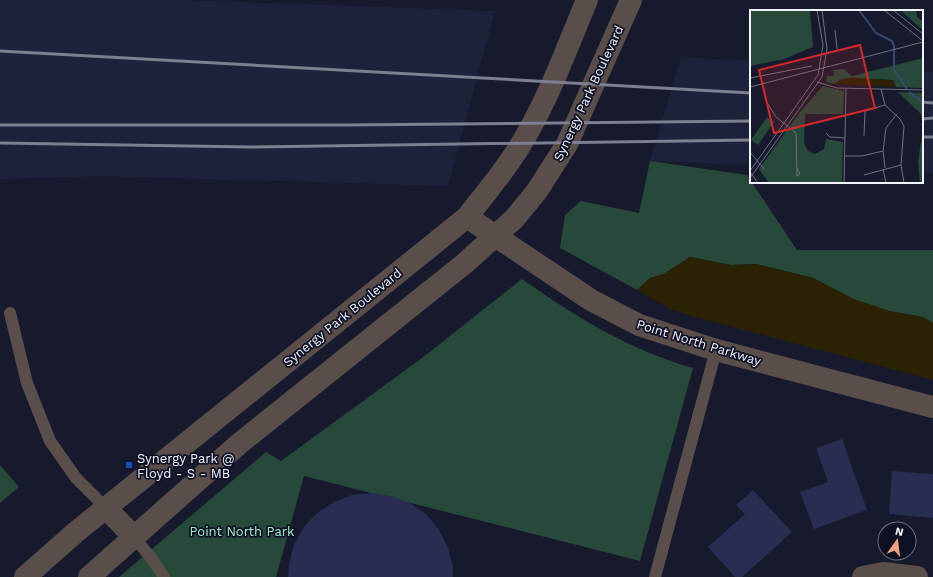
<svg xmlns="http://www.w3.org/2000/svg" width="933" height="577" font-family="'Work Sans',sans-serif">
<style>
.built{fill:#1d213a}
.green{fill:#26493a}
.sand{fill:#2a2202}
.building{fill:#282d51}
.lines{fill:none;stroke-linecap:round;stroke-linejoin:round}
.service{stroke:#5a4e4b;stroke-width:12}
.minor{stroke:#5a4e4b;stroke-width:22}
.tertiary{stroke:#5a4e4b;stroke-width:22}
.rail{stroke:#7c7f8f;stroke-width:3}
.transit-dot{fill:#1a4fb4;stroke:#0e1123;stroke-width:1.5}
.labels{text-anchor:middle;stroke-width:3.5;stroke-linejoin:round;paint-order:stroke}
.street-label{font-size:13px;fill:#f1f4ff;stroke:#0e1123}
.poi-label{font-size:13px;fill:#f1f4ff;stroke:#0e1123;text-anchor:start}
.park-label{font-size:13px;fill:#9ff1cc;stroke:#0e1123}
.inset-river{fill:none;stroke:#38496e;stroke-width:2}
.inset-road{fill:none;stroke:#6e7181;stroke-width:1}
.view{fill:#d62828;fill-opacity:0.15;stroke:#d62828;stroke-width:2}
.inset-edge{fill:none;stroke:#f1f4ff;stroke-width:2}
</style>
<rect width="100%" height="100%" fill="#171a2d"/>
<!-- built -->
<path class="built" d="M0,0H185L495,11L448,186L104,176L0,179Z
M681,57L751,61V165L650,161Z
M922,71L933,72V173L922,172Z"/>
<!-- green -->
<path class="green" d="M650,161L747,175L797,250H933V323L923,317L889,311L853,299L813,278L756,264L731,265L690,257L664,274L650,278L637,290L560,248L565,215L581,201L639,213Z
M522,279C576,317 629,350 693,368L640,561L304,476L276,577H119L266,452L281,461L422,358Z
M0,465L19,487L0,503Z"/>
<!-- sand -->
<path class="sand" d="M690,257L731,265L756,264L789,272L813,278L854,299L889,311L923,317L933,323V380L695,317L670,309L637,290L650,278L664,274Z"/>
<!-- building -->
<path class="building" d="M842,439L867,510L814,529L800,492L828,482L816,448Z
M892,471L933,474V518L889,514Z
M753,490L792,532L742,577H735L708,547L745,514L736,505Z
M372,493L392,496L410,503L427,515L439,530L448,548L453,567V577H288L289,564L294,545L303,528L317,513L334,502L352,495Z"/>
<g class="lines">
<!-- service -->
<path class="service" d="M10,313L27,383L50,441L76,478L106,508
M134,537L152,559L164,577
M655,577L716,350"/>
<!-- minor -->
<path class="minor" d="M467,217L591,300L639,325L716,350L933,407
M863,577L883,573L917,577"/>
<!-- tertiary -->
<path class="tertiary" d="M106,508L134,537
M25,577L76,532L467,217C484,195 503,173 518,149C547,103 566,50 587,0
M89,577L240,443L464,264L514,219L537,191L567,144L631,0"/>
<!-- rail -->
<path class="rail" d="M0,51L751,93
M922,102L933,103
M922,119L933,118
M0,125H346L751,121
M922,137H933
M0,143L250,147L751,140"/>
</g>
<!-- markers -->
<rect class="transit-dot" x="125" y="461" width="8" height="8" rx="2"/>
<g class="labels">
<!-- street labels -->
<g class="street-label">
<text transform="translate(588 93) rotate(-65)" y="5">Synergy Park Boulevard</text>
<text transform="translate(342 317) rotate(-39)" y="5">Synergy Park Boulevard</text>
<text transform="translate(699 342) rotate(17)" y="5">Point North Parkway</text>
</g>
<!-- poi labels -->
<g class="poi-label">
<text x="137" y="463">Synergy Park @<tspan x="137" dy="15">Floyd - S - MB</tspan></text>
</g>
<!-- park labels -->
<g class="park-label">
<text x="242" y="536">Point North Park</text>
</g>
</g>
<!-- overview -->
<g transform="translate(750 10)">
<rect width="173" height="173" fill="#171a2d"/>
<path d="M0,0H60L63,37L34,49L0,56ZM150,0H166L167,7L173,12V20ZM173,48V78L146,77L143,70L98,68L90,70L85,74L76,72L77,66H84L83,60L94,59L102,66ZM73,76L94,81L93,104H55L54,133L58,141L65,144L74,139L76,129L93,132L92,173H19L9,159L50,102ZM148,82L173,83V115L171,104ZM17,107L24,112L8,135L1,130ZM173,118V173H170L168,152Z" fill="#26493a"/>
<path d="M98,68L143,70L146,77L85,74L90,70Z" fill="#2a2202"/>
<path class="inset-river" d="M109,0L126,23L142,31L144,36V60L157,79M159,82L173,93"/>
<path class="inset-road" d="M134,0L173,31M143,0L173,24M85,20L87,39M0,68L62,56M67,72L87,78L173,80M0,77L173,32M131,79L135,95L150,109L154,116L151,155L154,173M18,94L26,107L46,123L47,166L50,164L47,158M76,123L80,127L95,128M114,126L115,101L135,95M0,142L14,159M95,146H112L133,141M135,158L133,141L136,118L147,104M133,159L136,173M0,161L68,65L73,35L67,0M0,162L8,173M114,165L151,155M0,168L72,67L77,39L72,0M94,173L96,79"/>
<path class="view" d="M110,35L125,98L24,123L9,60Z"/>
<rect width="173" height="173" class="inset-edge"/>
</g>
<!-- north arrow -->
<g transform="translate(897 541) rotate(14)"><circle r="19" fill="#0e1123" stroke="#696c7b"/>
<path d="M0-3L7 15L0 10L-7 15Z" fill="#f1a17d"/>
<text y="-6" font-size="11" font-weight="bold" text-anchor="middle" fill="#f1f4ff">N</text>
</g>
</svg>
